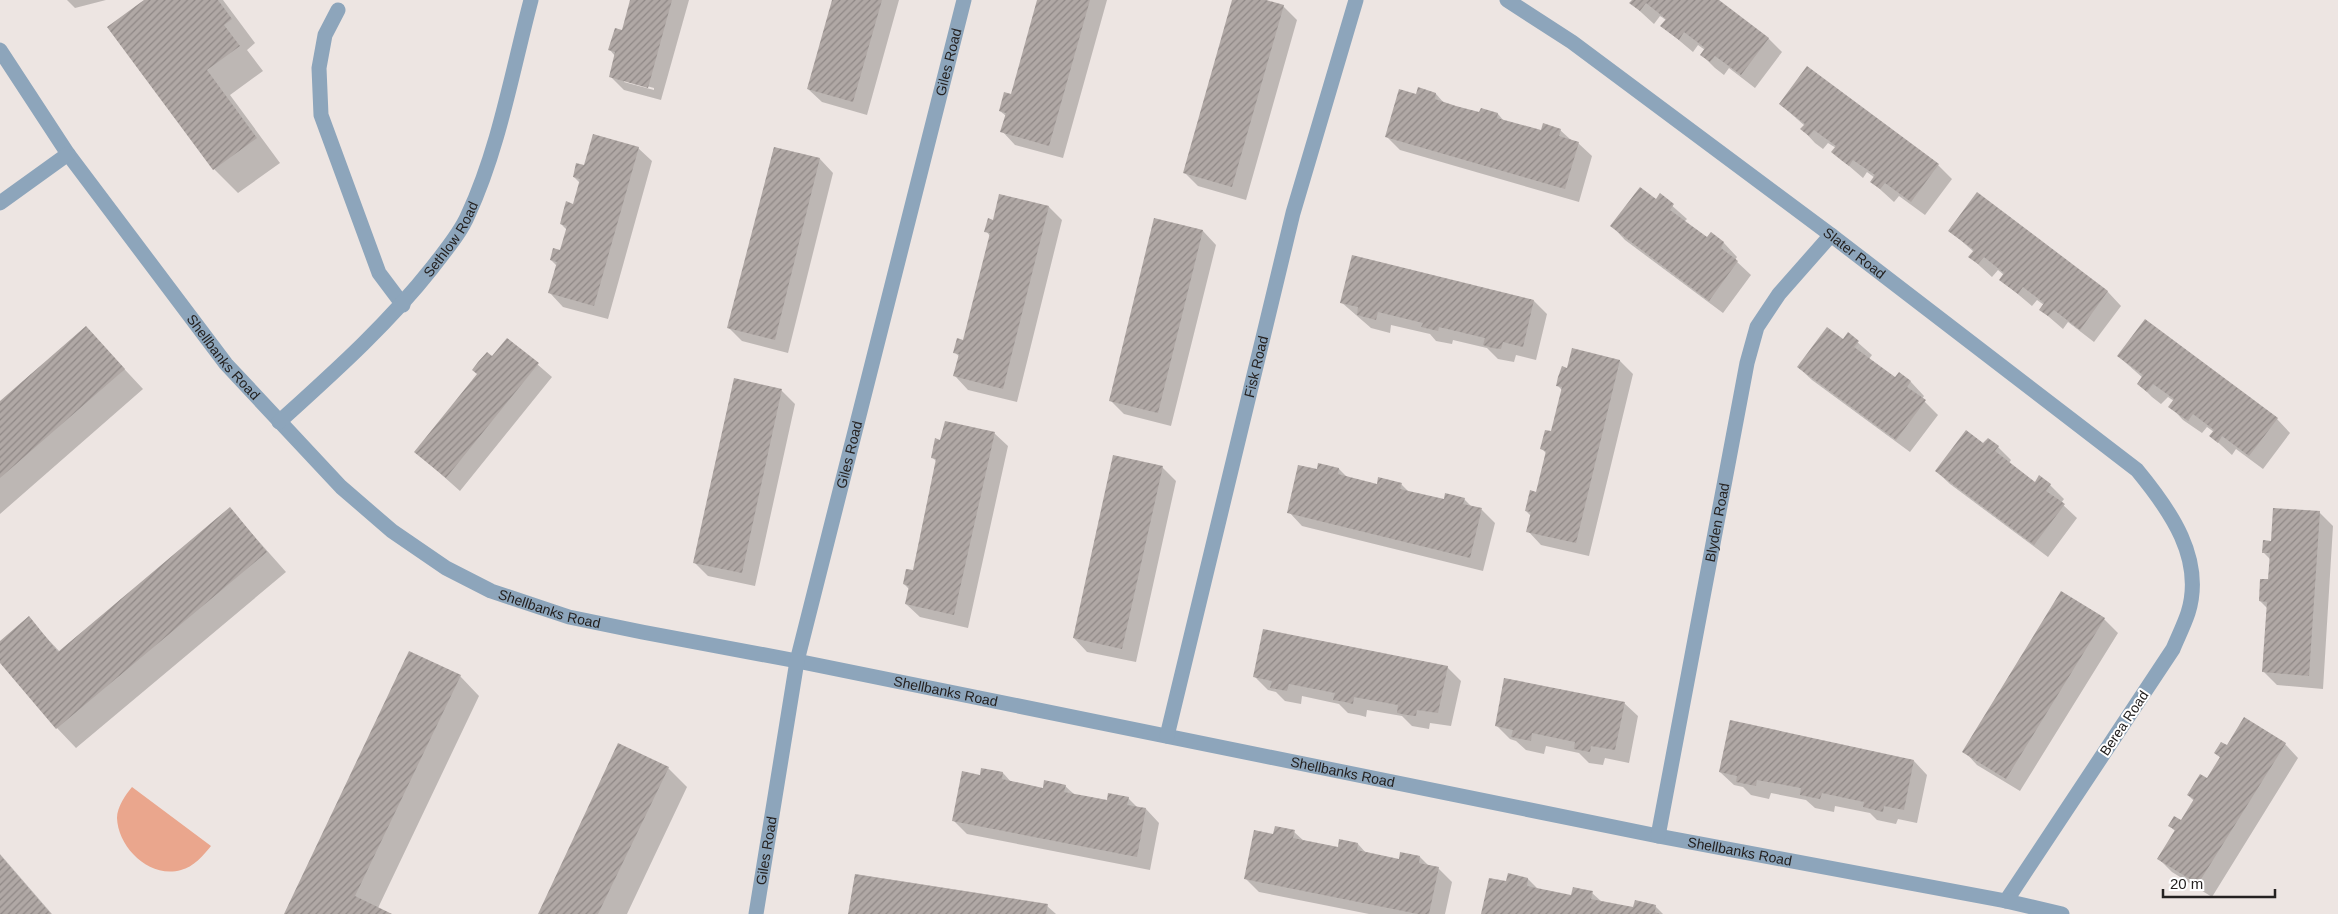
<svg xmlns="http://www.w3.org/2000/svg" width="2338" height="914" font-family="Arial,sans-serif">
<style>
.park{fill:#eaa68d}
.shadow{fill:#0003;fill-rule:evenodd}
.building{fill:url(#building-hatch)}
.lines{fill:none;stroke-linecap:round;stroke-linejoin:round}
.minor{stroke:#8da5bb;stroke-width:15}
.labels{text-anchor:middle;stroke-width:4;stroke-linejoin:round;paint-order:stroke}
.street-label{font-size:14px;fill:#242120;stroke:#fff}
</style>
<defs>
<pattern id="building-hatch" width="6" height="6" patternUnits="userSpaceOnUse" patternTransform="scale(1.25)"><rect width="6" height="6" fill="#b0a8a5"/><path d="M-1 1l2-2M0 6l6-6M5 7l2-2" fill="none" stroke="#8f8886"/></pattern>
</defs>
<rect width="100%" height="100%" fill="#ede5e2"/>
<!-- park -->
<path class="park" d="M132,787L211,846C203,856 193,867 181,870C149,879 118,847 117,818C117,807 126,794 132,787Z"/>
<!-- shadow -->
<path class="shadow" d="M67,0H106L75,8Z
M146,0H223L255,43L247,50L263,71L230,95L280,163L238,193L214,169Z
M631,0H689L661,100L624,90L610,76L615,56L610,50L622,32ZM624,80L654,88V90L624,82Z
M833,0H899L867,115L822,102L808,89Z
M1039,0H1107L1063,158L1015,145L1002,131L1006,116L1000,111L1012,95Z
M1234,0H1261L1283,6L1297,20L1246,200L1198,186L1185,173Z
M1634,0H1717L1769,39L1782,52L1755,88L1729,68L1724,75L1715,68L1702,55L1705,50L1698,45L1693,52L1662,26L1666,20L1660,16L1654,24L1631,3Z
M1436,94L1445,104L1480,114H1498L1504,121L1542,132L1560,130L1571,140L1578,143L1592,156L1579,202L1400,150L1386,136Z
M1780,104L1938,165L1952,179L1925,215L1899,196L1894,202L1872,182L1875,178L1867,172L1863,178L1833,152L1836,148L1828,143L1823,149L1815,143L1802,129L1805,126Z
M638,148L652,161L608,319L563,307L550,293L557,266L551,260L561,252L567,230L561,224L574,205L580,183L574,177L585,167Z
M774,148L820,159L833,173L788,353L742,341L729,328Z
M1977,194L2108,292L2121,306L2094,342L2068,322L2063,329L2041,310L2044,305L2037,300L2032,306L2001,280L2004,275L1998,270L1992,277L1970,257L1974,252L1949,230Z
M1000,195L1049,207L1062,220L1017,402L968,390L955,376L960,357L954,352L964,341L990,236L986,231L994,221Z
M1660,195L1687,219L1684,222L1707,239L1712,234L1724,243L1737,257L1735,260L1751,275L1723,313L1625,240L1612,226L1656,201Z
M1155,219L1203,231L1216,245L1171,426L1124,414L1110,400Z
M1534,301L1547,314L1536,360L1516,355L1514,362L1498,359L1487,348L1453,340L1452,344L1436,341L1430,334L1391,325L1390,333L1371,328L1341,302Z
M86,328L143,389L0,514V403Z
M1848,334L1872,355L1869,359L1895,379L1900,374L1911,382L1924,396L1922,399L1938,415L1910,452L1812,380L1798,367L1843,341Z
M508,339L552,377L460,491L416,452Z
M2118,356L2277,419L2290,433L2263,469L2236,449L2232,455L2211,436L2214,432L2207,427L2202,433L2183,420L2170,406L2174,401L2168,397L2161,404L2152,397L2138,383L2143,378Z
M1620,361L1633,374L1589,556L1541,545L1528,531L1531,516L1526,511L1537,494L1547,454L1542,449L1552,433L1563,391L1558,386L1568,369Z
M781,390L795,404L755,586L708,576L695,563Z
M994,433L1008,446L968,628L920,617L906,604L910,590L904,584L914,572L937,462L932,457L941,441Z
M1984,445L1998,447L2011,460L2009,463L2035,483L2039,477L2050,485L2064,499L2061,503L2077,518L2048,557L1950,484L1936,471Z
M1162,467L1176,481L1136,662L1087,652L1074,638Z
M1339,469L1348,478L1378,486L1401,484L1410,493L1445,501L1464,499L1473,508L1482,510L1495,523L1483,571L1302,526L1289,512L1318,471Z
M230,509L286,572L76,748L57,728L0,661V642L28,618L60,652Z
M2319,512L2333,526L2323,689L2277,685L2264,672L2268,609L2260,601L2269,581L2271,560L2264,553L2272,542Z
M2104,619L2118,633L2020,791L1977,765L1964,751Z
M1447,667L1461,681L1451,726L1430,723L1429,729L1412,726L1402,716L1367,710L1366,717L1359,715L1348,713L1339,704L1302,696L1301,704L1285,701L1276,692L1268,690L1254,676Z
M460,676L479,696L378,908L389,914H285Z
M1624,703L1638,716L1629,763L1605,758L1603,765L1589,763L1579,753L1546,746L1544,754L1526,750L1516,741L1510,739L1496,725Z
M2285,744L2298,758L2212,897L2172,872L2159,859L2175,831L2170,826L2181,822L2194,801L2188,795L2208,780L2221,758L2215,753L2227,747Z
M1914,761L1927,775L1917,823L1898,819L1896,824L1877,820L1870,813L1835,806L1834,812L1815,808L1806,800L1771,793L1769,799L1751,795L1743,787L1734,785L1720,772Z
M668,768L687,787L627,914H539Z
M1003,773L1012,783L1044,789L1065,786L1075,795L1108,802L1128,798L1138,808L1146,809L1159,823L1150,870L967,834L953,820L981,776Z
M1294,832L1304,841L1339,848L1358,844L1367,854L1400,861L1420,857L1430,867L1438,868L1452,882L1445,914H1369L1259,892L1245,878L1274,835Z
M0,854L52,914H0Z
M1528,879L1538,889L1572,896L1592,893L1602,902L1634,909L1655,906L1663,914H1483L1507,883Z
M1047,906L1056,914H850Z"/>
<!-- building -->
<path class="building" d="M144,0H218L232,19L224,25L240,46L207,70L257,138L213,170L107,27Z
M630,0H672L648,88L609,77L615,52L608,50L615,28L622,30Z
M832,0H882L853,102L807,89Z
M1037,0H1090L1049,146L1000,132L1006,113L999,111L1004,92L1011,94Z
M1232,0H1266L1284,5L1232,187L1183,173Z
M1632,0H1719L1769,38L1741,75L1715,56L1710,62L1700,55L1705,48L1684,32L1679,40L1660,26L1666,19L1646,3L1640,11L1629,3Z
M1807,66L1939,164L1911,202L1885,183L1880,189L1870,182L1875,175L1853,160L1849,166L1841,160L1831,152L1836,146L1814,130L1809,136L1800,129L1805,124L1779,104Z
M1418,87L1436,93L1435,99L1456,106L1479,112L1481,108L1498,113L1497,118L1541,130L1543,123L1561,129L1559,136L1579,142L1565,189L1385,137L1399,89L1416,94Z
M593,134L639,147L594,306L548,293L557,262L550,260L553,248L560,250L567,226L560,224L563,212L566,201L573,204L580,179L573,177L576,163L584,165Z
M774,147L820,158L775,340L727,328Z
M1640,187L1656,199L1660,193L1674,204L1670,210L1707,237L1711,232L1724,242L1721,248L1738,261L1709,301L1610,226Z
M1977,192L2108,291L2080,330L2054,310L2048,316L2039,310L2044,303L2023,287L2018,294L1999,280L2004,273L1984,257L1978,264L1968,257L1974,250L1948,231Z
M999,194L1049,206L1003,389L953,376L959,354L953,353L957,338L963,340L990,233L984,232L988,218L993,220Z
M1154,218L1203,230L1158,413L1109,401Z
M1352,255L1534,300L1523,347L1503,342L1501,349L1492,348L1483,345L1485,338L1439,327L1438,331L1421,327L1423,323L1378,312L1376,320L1357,315L1358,307L1340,303Z
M2145,319L2278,418L2249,456L2222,436L2218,443L2209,436L2214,430L2193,414L2188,421L2168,407L2174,399L2153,384L2147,392L2137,384L2143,375L2117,356Z
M86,326L125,369L0,478V401Z
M1827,327L1843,339L1848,332L1859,341L1854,347L1895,377L1899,372L1911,381L1907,387L1926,400L1896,440L1797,367Z
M507,338L539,363L446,478L414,452L477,374L472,370L478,362L487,352L492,356Z
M1572,348L1620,360L1576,543L1526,532L1531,512L1525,511L1530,490L1536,492L1546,451L1540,449L1545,430L1551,431L1562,387L1556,386L1558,377L1562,366L1567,368Z
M734,378L782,389L742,573L693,563Z
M945,421L995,432L954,615L905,604L909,586L903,584L906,569L913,570L936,459L931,458L935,438L940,440Z
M1966,430L1983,443L1988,438L1999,446L1995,451L2035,482L2039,475L2051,484L2046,491L2065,504L2034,545L1935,471Z
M1113,455L1163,466L1122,649L1073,638Z
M1318,463L1339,468L1338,474L1377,484L1378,477L1402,483L1400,489L1444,499L1445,493L1465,498L1463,504L1482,508L1470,558L1287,513L1298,465L1317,469Z
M230,507L267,552L56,729L0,663V641L29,616L58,652Z
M2273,508L2320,511L2309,676L2262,672L2267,602L2259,601L2260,579H2268L2270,553H2262L2263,540L2271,541Z
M2061,591L2105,618L2006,779L1962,752Z
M1263,629L1448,666L1438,713L1417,710L1416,716L1407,715L1397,713L1398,705L1354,697L1353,704L1345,702L1333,700L1335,693L1289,684L1287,691L1270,688L1272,681L1253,677Z
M409,651L461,675L355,896L392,914H284Z
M1504,678L1625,702L1615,750L1591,746L1590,752L1574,749L1575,742L1532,733L1531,741L1511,737L1513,730L1495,726Z
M2244,717L2286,743L2198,884L2157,859L2175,830L2168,826L2174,816L2181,820L2194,799L2187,795L2200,774L2207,778L2220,757L2214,753L2221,742L2227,745Z
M1730,720L1914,760L1904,810L1884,806L1883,812L1863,807L1864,802L1822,793L1820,799L1800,795L1801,788L1757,780L1756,786L1736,782L1737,776L1719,772Z
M618,743L669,767L598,914H538Z
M981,768L1003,772L1002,779L1043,788L1044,780L1066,785L1064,792L1086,796L1107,800L1108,793L1129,797L1127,805L1146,808L1137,857L952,821L962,771L980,775Z
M1275,826L1295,830L1293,838L1338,847L1339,839L1358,843L1357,850L1399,859L1400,852L1420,856L1419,863L1439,867L1429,914H1418L1244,879L1254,830L1273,834Z
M0,855L51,914H0Z
M1508,873L1528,878L1527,886L1571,895L1573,887L1582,889L1593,891L1591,899L1633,907L1635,900L1656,905L1655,912L1660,914H1481L1489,878L1506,881Z
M855,874L1048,904L1046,914H848Z"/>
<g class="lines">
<!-- minor -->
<g class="minor">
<path id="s1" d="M1507,0L1572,42L1831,235L2137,470C2170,510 2205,559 2188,613C2184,625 2178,637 2173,649L2006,901"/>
<path d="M338,10L325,35L319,68L321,115L379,273L403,305"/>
<path id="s2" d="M0,50L68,154L226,364L341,487L392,531L446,568L491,591L569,617L642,632L797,661L1658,836L2006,901L2062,914"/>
<path d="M0,203L68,154"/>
<path id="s3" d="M279,422C333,373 387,325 432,268C444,252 460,234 468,215C499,148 512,72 531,0"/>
<path id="s4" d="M1167,736L1293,213L1356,0"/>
<path id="s5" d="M1658,836L1747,363L1757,327L1779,294L1831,235"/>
<path id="s6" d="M756,914L797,661L964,0"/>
</g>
</g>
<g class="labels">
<!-- street labels -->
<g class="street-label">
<text dy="5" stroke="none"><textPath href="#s6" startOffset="874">Giles Road</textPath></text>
<text dy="5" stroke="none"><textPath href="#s3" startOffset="252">Sethlow Road</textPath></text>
<text dy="5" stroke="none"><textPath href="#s1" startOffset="430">Slater Road</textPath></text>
<text dy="5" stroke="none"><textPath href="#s2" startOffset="380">Shellbanks Road</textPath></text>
<text dy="5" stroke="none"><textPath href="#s4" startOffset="380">Fisk Road</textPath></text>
<text dy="5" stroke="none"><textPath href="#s6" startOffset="469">Giles Road</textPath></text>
<text dy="5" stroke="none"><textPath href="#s5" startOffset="319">Blyden Road</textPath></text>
<text dy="5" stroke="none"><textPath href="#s2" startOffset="800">Shellbanks Road</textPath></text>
<text dy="5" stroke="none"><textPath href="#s2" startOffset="1205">Shellbanks Road</textPath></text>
<text transform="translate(2124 723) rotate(-56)" y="5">Berea Road</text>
<text dy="5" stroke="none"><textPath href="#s2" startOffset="1610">Shellbanks Road</textPath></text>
<text dy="5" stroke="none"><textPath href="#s6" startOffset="64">Giles Road</textPath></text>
<text dy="5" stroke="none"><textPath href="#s2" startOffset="2015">Shellbanks Road</textPath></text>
</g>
</g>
<!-- scale -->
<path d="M2163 889v8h112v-8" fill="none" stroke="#242120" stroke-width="2.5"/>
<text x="2170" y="889" font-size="15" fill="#242120" stroke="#ffffff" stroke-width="4" paint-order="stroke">20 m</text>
</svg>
